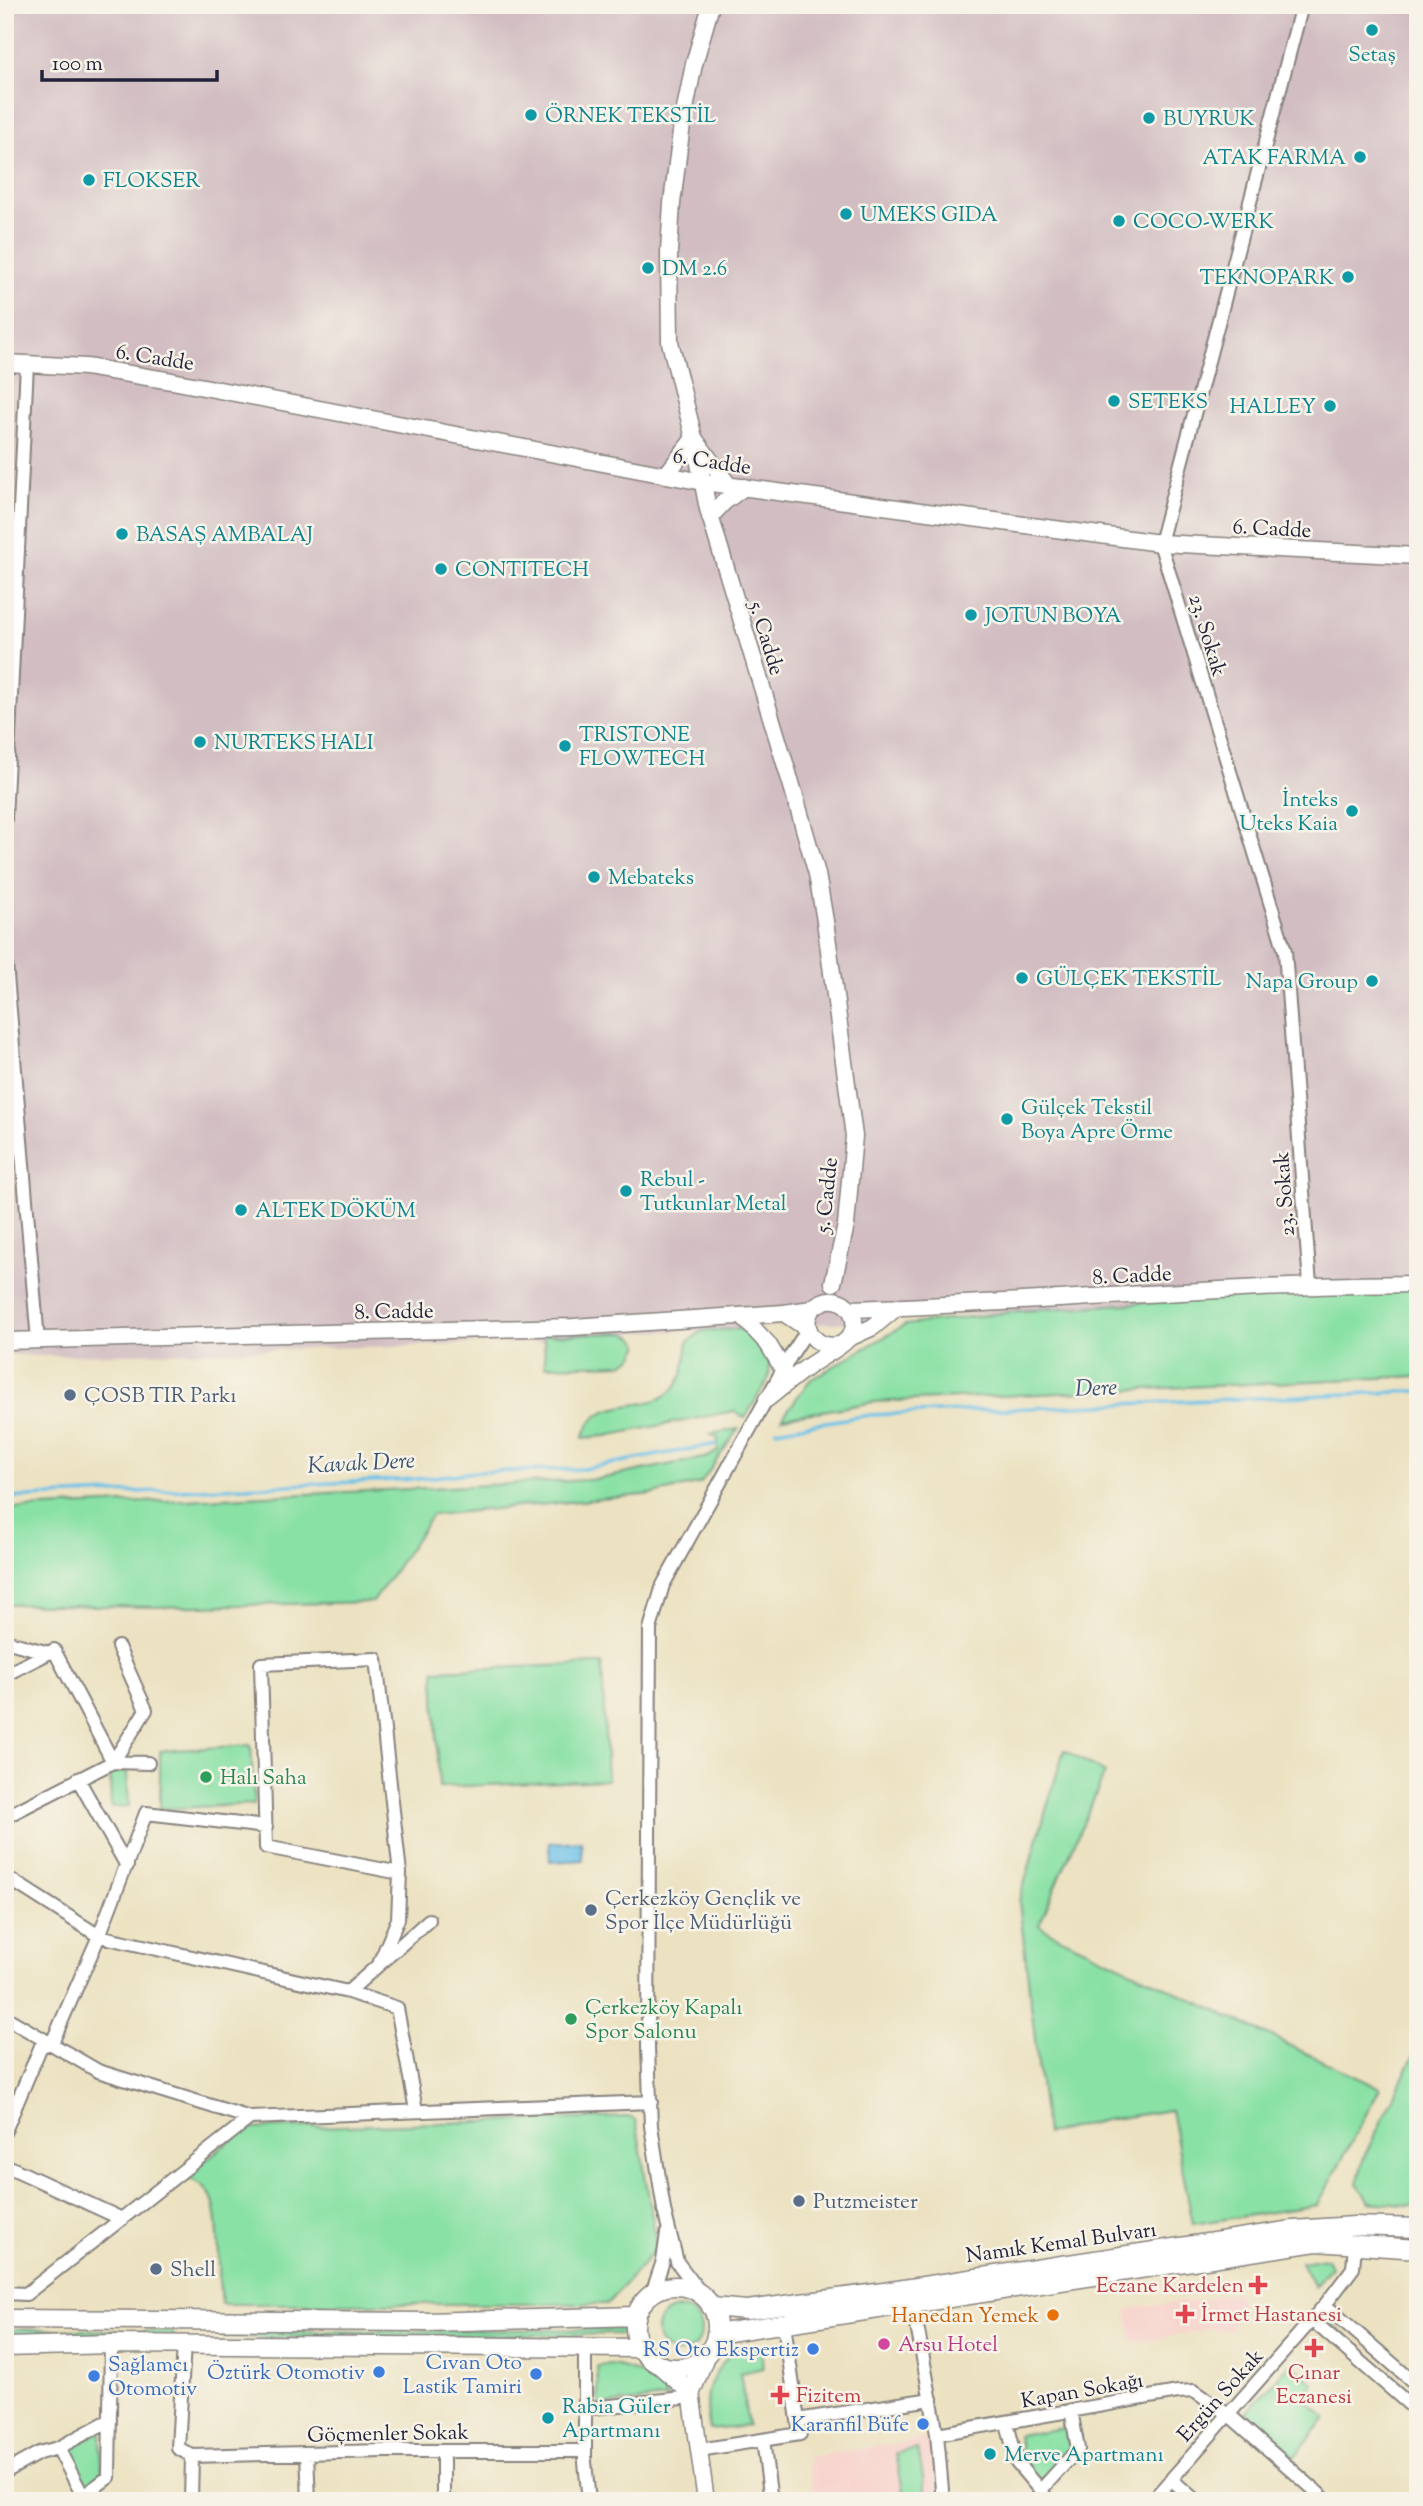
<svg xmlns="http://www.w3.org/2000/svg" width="1423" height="2506" font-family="'Sorts Mill Goudy',serif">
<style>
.built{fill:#f7d0ca}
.industrial{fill:#d2bec2}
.green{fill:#89e1a5;stroke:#568270;stroke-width:2}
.water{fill:#6bc1e8;stroke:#467292;stroke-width:2}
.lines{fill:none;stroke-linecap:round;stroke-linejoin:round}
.stream{stroke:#6bc1e8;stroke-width:3.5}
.minor-casing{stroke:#87827e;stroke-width:16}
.tertiary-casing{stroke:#87827e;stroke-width:19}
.secondary-casing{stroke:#87827e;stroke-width:21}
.minor{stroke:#fff;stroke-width:12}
.tertiary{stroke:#fff;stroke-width:16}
.secondary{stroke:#fff;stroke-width:18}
.culture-dot{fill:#0f9aa8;stroke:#f7f3e8;stroke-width:2.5}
.service-dot{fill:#5c6f8a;stroke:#f7f3e8;stroke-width:2.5}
.leisure-dot{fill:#2e9e5b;stroke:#f7f3e8;stroke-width:2.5}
.health-dot{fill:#e0444e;stroke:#f7f3e8;stroke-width:2.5}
.food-dot{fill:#e8710a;stroke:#f7f3e8;stroke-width:2.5}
.hotel-dot{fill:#d1479c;stroke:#f7f3e8;stroke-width:2.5}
.shop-dot{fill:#3f7fe0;stroke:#f7f3e8;stroke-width:2.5}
.labels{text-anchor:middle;stroke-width:5;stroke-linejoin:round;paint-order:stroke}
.culture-label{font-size:21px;fill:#0d838f;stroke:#f7f3e8;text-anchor:start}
.street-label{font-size:21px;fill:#22223b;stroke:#f7f3e8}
.service-label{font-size:21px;fill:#4e5e75;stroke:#f7f3e8;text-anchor:start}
.leisure-label{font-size:21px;fill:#27864d;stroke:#f7f3e8;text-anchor:start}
.health-label{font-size:21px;fill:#be3a42;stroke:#f7f3e8;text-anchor:start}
.food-label{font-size:21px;fill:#c56008;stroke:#f7f3e8;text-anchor:end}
.hotel-label{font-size:21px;fill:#b23c85;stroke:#f7f3e8;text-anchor:start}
.shop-label{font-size:21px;fill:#366cbe;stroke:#f7f3e8;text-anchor:end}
.water-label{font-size:23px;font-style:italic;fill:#38526f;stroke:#f7f3e8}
</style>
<rect width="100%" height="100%" fill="#f7f3e8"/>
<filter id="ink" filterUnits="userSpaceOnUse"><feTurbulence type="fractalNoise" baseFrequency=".0143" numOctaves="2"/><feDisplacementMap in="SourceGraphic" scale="14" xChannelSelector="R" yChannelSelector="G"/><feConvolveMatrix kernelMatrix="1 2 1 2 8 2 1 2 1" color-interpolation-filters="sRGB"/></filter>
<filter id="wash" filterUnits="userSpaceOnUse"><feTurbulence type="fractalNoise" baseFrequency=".00686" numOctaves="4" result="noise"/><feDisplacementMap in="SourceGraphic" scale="28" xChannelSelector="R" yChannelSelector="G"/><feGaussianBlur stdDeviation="1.57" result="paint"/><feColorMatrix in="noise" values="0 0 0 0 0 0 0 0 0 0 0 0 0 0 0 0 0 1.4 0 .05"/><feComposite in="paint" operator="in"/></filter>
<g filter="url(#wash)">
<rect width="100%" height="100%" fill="#ece2c1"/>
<!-- built -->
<path class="built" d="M1238,2292L1243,2319L1237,2320V2323L1230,2324L1231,2330L1216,2332L1214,2328L1132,2343L1127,2309L1208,2299V2297Z
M933,2438L939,2501H813L807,2457Z"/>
<!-- industrial -->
<path class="industrial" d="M5,5H1418V1285L740,1329L545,1335L544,1342L42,1356L5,1354Z"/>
<!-- green -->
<path class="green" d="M1418,1289V1376L874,1402L782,1418L810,1380L905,1325L1019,1311L1293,1293Z
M740,1329L746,1332L770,1360L769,1378L745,1418L734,1411L606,1436L583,1438C598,1385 664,1424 682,1375C686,1365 686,1353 688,1342L702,1331Z
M626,1333L636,1339L640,1345L633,1357L622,1364L545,1366L544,1335Z
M738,1429L701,1483L653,1494L432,1515L373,1602L154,1607L5,1604V1509L569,1481L598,1479L708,1457L718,1451V1438L710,1434Z
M602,1664L607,1780L439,1787L434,1670Z
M251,1745L254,1804L160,1809V1751Z
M1064,1750L1105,1773L1039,1925L1049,1932L1380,2088L1318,2205L1193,2224L1171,2110L1105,2120L1046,2134L1019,1901Z
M110,1772H127L129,1806L111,1807Z
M1414,2055L1418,2056V2206L1369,2202L1357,2184L1364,2157Z
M629,2117L636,2121L656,2240L655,2250L607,2304H221C217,2277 223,2208 207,2190C201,2182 193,2180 183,2177L246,2129Z
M1327,2258L1331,2267L1314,2287L1301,2262Z
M657 2331a22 22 0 1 1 44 0a22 22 0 1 1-44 0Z
M1326,2319L1418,2397V2406L1324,2325L1328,2321Z
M5,2329L173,2332L174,2338L5,2340Z
M631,2329V2334L223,2338L222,2332Z
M761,2347L763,2368L740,2373L748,2426L709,2430C704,2392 707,2382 731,2352Z
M1290,2364L1314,2383L1304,2398L1326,2418L1294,2457L1244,2415Z
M613,2365C636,2371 655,2375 667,2398L599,2406L597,2366Z
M1063,2428L1071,2449L1039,2483L1026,2466L1017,2435Z
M101,2431L102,2474L84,2486L66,2449Z
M918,2449L926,2494L904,2497L896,2453Z"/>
<!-- water -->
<path class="water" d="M581,1841L583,1860L550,1862L549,1843Z"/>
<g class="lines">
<!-- stream -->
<path class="stream" d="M776,1430L870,1415L1418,1391
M5,1498L417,1479L476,1472L583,1469L717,1444"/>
</g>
</g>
<g filter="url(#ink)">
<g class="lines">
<!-- minor casing -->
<g class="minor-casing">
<path id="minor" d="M1302,5L1160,543L1285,951L1310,1285
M5,819L27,364
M5,952L38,1341
M5,1641L49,1653
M5,1675L54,1650L113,1762L146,1710L118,1647
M78,1779L127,1866
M5,1817L113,1762L148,1763
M5,1876L99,1936L348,1992L397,2008L416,2110
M379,1964L398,1919L400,1873L266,1847L261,1664L376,1659L400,1873
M348,1992L429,1920
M5,2017L98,2071L250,2118
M5,2131L41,2046L52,2043L99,1936L146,1813L266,1827
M5,2165L122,2219
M5,2293L26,2294L250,2118L651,2102
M652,2294L663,2261L667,2233
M703,2296L677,2262L664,2210L651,2126L648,2048L650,1629L663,1585L791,1355L808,1329
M913,2304L937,2434L943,2501
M1325,2305L1418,2386
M1313,2321L1418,2412
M184,2344L178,2448L192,2456
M585,2348V2462L589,2501
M584,2409L691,2397
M798,2420L931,2399
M1007,2423L1017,2463L1049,2501
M937,2434L1178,2392L1194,2391L1228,2414L1327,2501
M763,2440L771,2501
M699,2450L800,2434L784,2324
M443,2451V2501
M307,2453L309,2501
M192,2456L383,2451H585
M5,2472L39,2453L58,2448
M1171,2479L1196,2501
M1040,2491L1078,2449L1071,2410
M83,2496L58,2448L110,2420
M86,2501L83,2496L109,2477L111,2344
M191,2501L192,2456
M1152,2501L1325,2305L1353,2268L1355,2245
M1416,2501L1418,2499"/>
</g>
<!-- tertiary casing -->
<g class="tertiary-casing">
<path id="tertiary" d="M711,5L694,64L682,124L672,203L669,251L670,342L694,438L708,509L794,793L817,874L825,921L854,1136L846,1225L833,1283
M5,363L86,367L172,381L703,482L1160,543L1418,556
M666,475L694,438L729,486
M710,517L724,502L744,487
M850,1309C1039,1303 1228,1285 1418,1284
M742,1316L768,1344L783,1369
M808,1329L784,1313L812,1309
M849,1338L873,1327L897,1307
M5,1341L573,1327L784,1313
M767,1399C780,1389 792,1378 806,1368C817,1359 842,1348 850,1336C858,1325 854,1310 843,1303C836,1299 828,1299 822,1302C795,1313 809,1351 838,1345
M691,2392L706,2501"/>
</g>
<!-- secondary casing -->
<g class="secondary-casing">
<path id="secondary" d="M635 2327a41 41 0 1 1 82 0a41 41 0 1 1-82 0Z
M711,2307L747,2310L884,2292L1293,2230L1354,2226L1418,2228
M5,2319L426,2322L636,2316
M716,2334L1316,2242L1418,2249
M5,2347L111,2344L641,2348
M660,2365L691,2392L705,2356"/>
</g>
<!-- minor -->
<use href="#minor" class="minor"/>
<!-- tertiary -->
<use href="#tertiary" class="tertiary"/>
<!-- secondary -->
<use href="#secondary" class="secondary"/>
</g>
</g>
<!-- markers -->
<g class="culture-dot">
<circle cx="1372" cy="30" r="7"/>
<circle cx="531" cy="115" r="7"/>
<circle cx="1149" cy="118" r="7"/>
<circle cx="1360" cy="157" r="7"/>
<circle cx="89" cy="180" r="7"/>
<circle cx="846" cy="214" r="7"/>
<circle cx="1119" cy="221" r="7"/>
<circle cx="648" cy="268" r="7"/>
<circle cx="1348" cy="277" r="7"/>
<circle cx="1114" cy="401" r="7"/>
<circle cx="1330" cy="406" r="7"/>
<circle cx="122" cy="534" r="7"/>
<circle cx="441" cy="569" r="7"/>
<circle cx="971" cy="615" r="7"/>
<circle cx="200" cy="742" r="7"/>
<circle cx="565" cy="746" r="7"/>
<circle cx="1352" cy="811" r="7"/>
<circle cx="594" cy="877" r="7"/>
<circle cx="1022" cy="978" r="7"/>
<circle cx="1372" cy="981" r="7"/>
<circle cx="1007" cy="1119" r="7"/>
<circle cx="626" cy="1191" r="7"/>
<circle cx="241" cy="1210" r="7"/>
<circle cx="548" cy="2418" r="7"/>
<circle cx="990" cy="2454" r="7"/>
</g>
<g class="service-dot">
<circle cx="70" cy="1395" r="7"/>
<circle cx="591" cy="1910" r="7"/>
<circle cx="799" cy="2201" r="7"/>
<circle cx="156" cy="2269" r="7"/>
</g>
<g class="leisure-dot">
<circle cx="206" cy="1777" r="7"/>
<circle cx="571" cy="2019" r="7"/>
</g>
<g class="health-dot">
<path d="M1254.5 2274.5h7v7h7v7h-7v7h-7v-7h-7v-7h7z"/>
<path d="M1181.5 2303.5h7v7h7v7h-7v7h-7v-7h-7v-7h7z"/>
<path d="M1310.5 2337.5h7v7h7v7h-7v7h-7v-7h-7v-7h7z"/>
<path d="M776.5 2384.5h7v7h7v7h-7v7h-7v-7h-7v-7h7z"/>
</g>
<circle class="food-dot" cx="1053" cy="2315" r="7"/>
<circle class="hotel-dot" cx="884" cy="2344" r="7"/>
<g class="shop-dot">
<circle cx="813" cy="2349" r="7"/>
<circle cx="379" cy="2372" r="7"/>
<circle cx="536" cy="2374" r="7"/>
<circle cx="94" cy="2376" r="7"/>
<circle cx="923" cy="2424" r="7"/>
</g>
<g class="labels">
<!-- culture labels -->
<g class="culture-label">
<text x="1372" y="61" text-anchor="middle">Setaş</text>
<text x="545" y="122">ÖRNEK TEKSTİL</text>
<text x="1163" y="125">BUYRUK</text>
<text x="1346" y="164" text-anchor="end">ATAK FARMA</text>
<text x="103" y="187">FLOKSER</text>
<text x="860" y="221">UMEKS GIDA</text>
<text x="1133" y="228">COCO-WERK</text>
<text x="662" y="275">DM 2.6</text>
<text x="1334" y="284" text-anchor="end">TEKNOPARK</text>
<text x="1128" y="408">SETEKS</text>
<text x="1316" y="413" text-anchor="end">HALLEY</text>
<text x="136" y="541">BASAŞ AMBALAJ</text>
<text x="455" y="576">CONTITECH</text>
<text x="985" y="622">JOTUN BOYA</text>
<text x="579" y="741">TRISTONE<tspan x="579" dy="24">FLOWTECH</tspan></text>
<text x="214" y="749">NURTEKS HALI</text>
<text x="1338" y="806" text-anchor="end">İnteks<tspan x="1338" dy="24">Uteks Kaia</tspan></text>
<text x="608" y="884">Mebateks</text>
<text x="1036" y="985">GÜLÇEK TEKSTİL</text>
<text x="1358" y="988" text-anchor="end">Napa Group</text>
<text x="1021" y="1114">Gülçek Tekstil<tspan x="1021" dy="24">Boya Apre Örme</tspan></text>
<text x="640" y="1186">Rebul -<tspan x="640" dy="24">Tutkunlar Metal</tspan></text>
<text x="255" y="1217">ALTEK DÖKÜM</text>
<text x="562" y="2413">Rabia Güler<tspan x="562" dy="24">Apartmanı</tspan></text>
<text x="1004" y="2461">Merve Apartmanı</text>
</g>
<!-- street labels -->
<g class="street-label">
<text transform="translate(155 357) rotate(9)" y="7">6. Cadde</text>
<text transform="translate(712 461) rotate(9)" y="7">6. Cadde</text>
<text transform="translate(1272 528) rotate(3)" y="7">6. Cadde</text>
<text transform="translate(1208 635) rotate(73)" y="7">23. Sokak</text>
<text transform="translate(767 638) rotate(73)" y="7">5. Cadde</text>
<text transform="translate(1284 1194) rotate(-94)" y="7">23. Sokak</text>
<text transform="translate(826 1195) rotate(-84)" y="7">5. Cadde</text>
<text transform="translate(1132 1275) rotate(-3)" y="7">8. Cadde</text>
<text transform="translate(394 1311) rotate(-1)" y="7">8. Cadde</text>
<text transform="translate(1061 2242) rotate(-8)" y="7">Namık Kemal Bulvarı</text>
<text transform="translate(1082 2390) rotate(-10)" y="7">Kapan Sokağı</text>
<text transform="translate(1220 2395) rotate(-48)" y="7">Ergün Sokak</text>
<text transform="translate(388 2433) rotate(-1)" y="7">Göçmenler Sokak</text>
</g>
<!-- service labels -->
<g class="service-label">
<text x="84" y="1402">ÇOSB TIR Parkı</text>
<text x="605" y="1905">Çerkezköy Gençlik ve<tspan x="605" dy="24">Spor İlçe Müdürlüğü</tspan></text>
<text x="813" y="2208">Putzmeister</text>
<text x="170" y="2276">Shell</text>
</g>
<!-- leisure labels -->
<g class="leisure-label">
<text x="220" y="1784">Halı Saha</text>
<text x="585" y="2014">Çerkezköy Kapalı<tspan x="585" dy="24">Spor Salonu</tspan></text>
</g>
<!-- health labels -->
<g class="health-label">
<text x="1244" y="2292" text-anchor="end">Eczane Kardelen</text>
<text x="1201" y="2321">İrmet Hastanesi</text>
<text x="1314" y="2379" text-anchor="middle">Çınar<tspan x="1314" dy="24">Eczanesi</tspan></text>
<text x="796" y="2402">Fizitem</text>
</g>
<!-- food labels -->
<g class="food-label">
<text x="1039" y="2322">Hanedan Yemek</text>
</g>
<!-- hotel labels -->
<g class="hotel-label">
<text x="898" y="2351">Arsu Hotel</text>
</g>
<!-- shop labels -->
<g class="shop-label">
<text x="799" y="2356">RS Oto Ekspertiz</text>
<text x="522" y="2369">Cıvan Oto<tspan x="522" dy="24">Lastik Tamiri</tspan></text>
<text x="108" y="2371" text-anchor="start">Sağlamcı<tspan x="108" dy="24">Otomotiv</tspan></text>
<text x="365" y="2379">Öztürk Otomotiv</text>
<text x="909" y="2431">Karanfil Büfe</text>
</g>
<!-- water labels -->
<g class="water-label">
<text transform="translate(1096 1387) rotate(-2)" y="8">Dere</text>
<text transform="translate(361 1462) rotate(-3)" y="8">Kavak Dere</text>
</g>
</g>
<!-- margin -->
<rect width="1423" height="2506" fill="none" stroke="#f7f3e8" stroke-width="28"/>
<!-- scale -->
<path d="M42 70v10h175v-10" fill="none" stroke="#22223b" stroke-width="3.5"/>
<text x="52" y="70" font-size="21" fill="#22223b" stroke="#f7f3e8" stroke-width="5" paint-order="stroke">100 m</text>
</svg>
